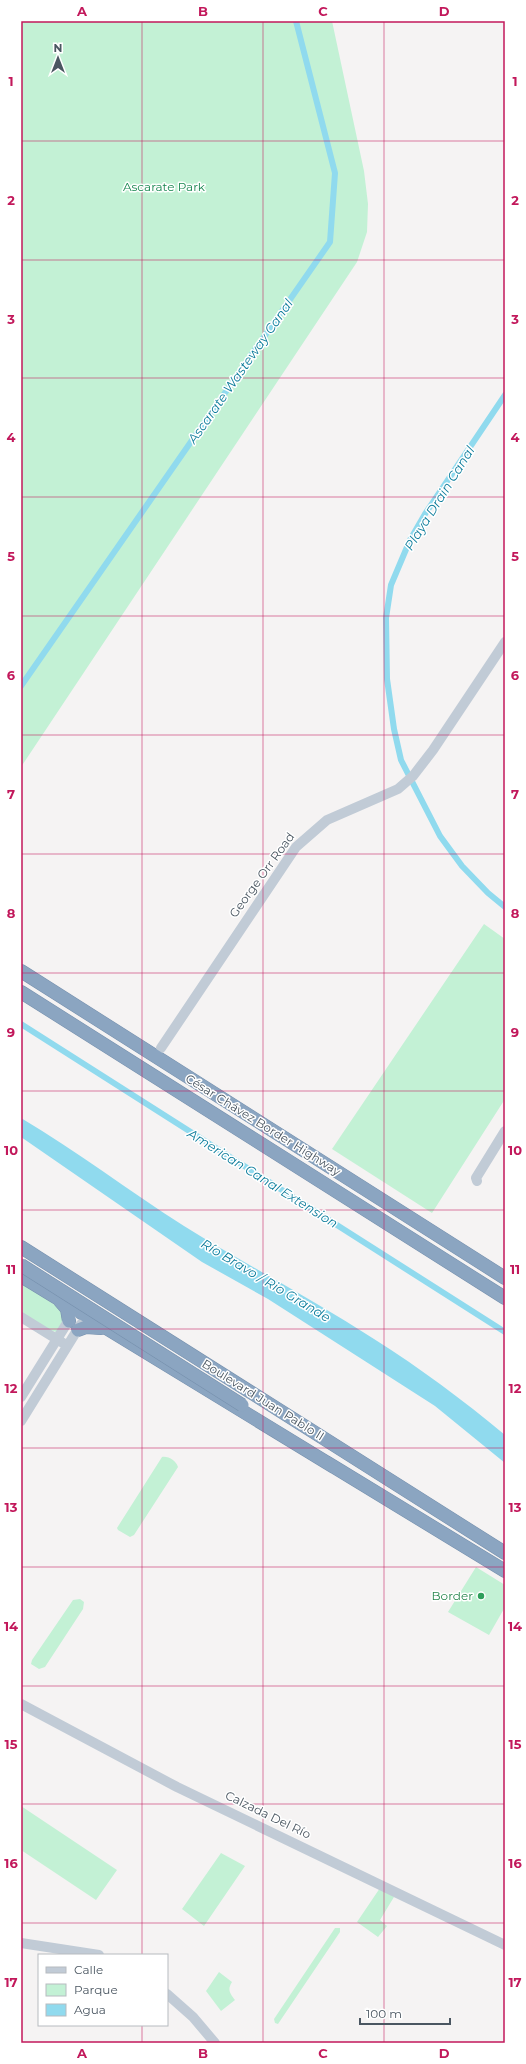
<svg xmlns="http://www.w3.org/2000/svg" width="526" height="2064" font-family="Montserrat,sans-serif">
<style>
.green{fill:#c3f1d5}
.water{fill:#90daee}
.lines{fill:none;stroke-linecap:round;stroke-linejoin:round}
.canal{stroke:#90daee;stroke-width:6}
.highway-casing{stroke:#7690ad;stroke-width:14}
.secondary{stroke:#c1cbd6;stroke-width:10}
.highway{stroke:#8ba5c1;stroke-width:13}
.highway-bridge-casing{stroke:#7690ad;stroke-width:14;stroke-linecap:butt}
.highway-bridge{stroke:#8ba5c1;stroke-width:13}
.grid{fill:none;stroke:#c2185b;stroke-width:1;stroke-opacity:0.55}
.leisure-dot{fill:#2e9e5b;stroke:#fff;stroke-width:1.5}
.labels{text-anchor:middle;stroke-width:3;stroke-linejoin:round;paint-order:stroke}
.park-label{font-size:12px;fill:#17864f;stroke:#fff}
.street-label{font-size:12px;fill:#4a5661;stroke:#fff}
.leisure-label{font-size:12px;fill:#27864d;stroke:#fff;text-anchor:end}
.water-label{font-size:13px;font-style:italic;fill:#0c7c9b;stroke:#fff}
.neatline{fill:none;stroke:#c2185b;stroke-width:1.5}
.grid-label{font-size:13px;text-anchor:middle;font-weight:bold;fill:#c2185b}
</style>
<rect width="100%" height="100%" fill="#f5f3f3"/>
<!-- green -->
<path class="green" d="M21,21H332L364,171L368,204L367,232L357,262L21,767Z
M484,924L505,939V1099L432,1213L332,1149Z
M21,1282L61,1309L63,1321L56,1332L45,1328L21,1312Z
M162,1457C169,1456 176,1461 178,1467L134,1535L130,1537L118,1530L117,1528Z
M476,1567L505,1585V1607L489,1635L448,1612Z
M80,1599L84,1602L83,1609L45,1667L39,1669L31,1664L32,1660L73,1600Z
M21,1806L117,1870L96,1900L21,1850Z
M221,1853L245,1866L204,1926L182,1909Z
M380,1888L394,1897L380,1920L387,1926L378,1937L357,1922Z
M335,1928H340V1932L278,2024L275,2023L274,2019Z
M219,1972L232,1982C227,1990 230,1993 235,2000L221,2011L206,1991Z"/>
<!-- water -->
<path class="water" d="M21,1118C77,1151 129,1191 184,1226C247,1265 312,1299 374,1339C420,1368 463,1400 505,1435V1463L435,1406L268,1299L202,1262L21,1137Z"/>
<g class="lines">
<!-- canal -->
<path class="canal" d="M505,395L425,514L410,540L391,585L386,618L387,679L394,729L401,760L440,836L462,866L488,893L505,907
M21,686L330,242L335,173L296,21
M21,1024L505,1332"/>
<!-- highway casing -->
<g class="highway-casing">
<path id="highway" d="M21,971L505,1278
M21,992L505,1298
M21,1247L505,1553
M21,1276L334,1467
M60,1301L67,1309L69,1321
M78,1330L86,1327L101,1328
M326,1462L505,1571"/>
</g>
<!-- secondary -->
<path class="secondary" d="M161,1048L296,847L327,820L398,789L413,776L433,750L505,642
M477,1181L476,1178L505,1131
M21,1317L63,1343
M21,1397L72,1315
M21,1421L81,1324
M21,1704L177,1787L505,1945
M21,1943L99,1955
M167,1994L193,2017L215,2043"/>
<!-- highway -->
<use href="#highway" class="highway"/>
<!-- highway-bridge casing -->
<g class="highway-bridge-casing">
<path id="highway-bridge" d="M21,1265L242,1405"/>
</g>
<!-- highway-bridge -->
<use href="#highway-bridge" class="highway-bridge"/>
</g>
<!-- grid -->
<path class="grid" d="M142,21V1955M263,21V2043M384,21V2043M21,141H505M21,260H505M21,378H505M21,497H505M21,616H505M21,735H505M21,854H505M21,973H505M21,1091H505M21,1210H505M21,1329H505M21,1448H505M21,1567H505M21,1686H505M21,1804H505M21,1923H505M142,2025V2043"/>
<!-- markers -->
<circle class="leisure-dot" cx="481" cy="1596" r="4"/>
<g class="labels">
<!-- park labels -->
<g class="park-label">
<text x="164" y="191">Ascarate Park</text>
</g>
<!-- street labels -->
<g class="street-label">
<text transform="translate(262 875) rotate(-54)" y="4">George Orr Road</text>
<text transform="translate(263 1125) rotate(32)" y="4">César Chávez Border Highway</text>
<text transform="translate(263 1400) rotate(32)" y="4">Boulevard Juan Pablo II</text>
<text transform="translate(268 1815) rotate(26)" y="4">Calzada Del Río</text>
</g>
<!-- leisure labels -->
<g class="leisure-label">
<text x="473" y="1600">Border</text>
</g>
<!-- water labels -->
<g class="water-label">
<text transform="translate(240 371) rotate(-55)" y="5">Ascarate Wasteway Canal</text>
<text transform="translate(439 498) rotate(-58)" y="5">Playa Drain Canal</text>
<text transform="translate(263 1178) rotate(32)" y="5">American Canal Extension</text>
<text transform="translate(266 1280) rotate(31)" y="5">Río Bravo / Rio Grande</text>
</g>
</g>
<!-- border -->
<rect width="526" height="2064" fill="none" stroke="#ffffff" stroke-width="44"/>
<!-- legend -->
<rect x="38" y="1954" width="130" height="72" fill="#ffffff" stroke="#b7bbc0"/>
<rect x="46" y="1967" width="20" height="6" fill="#c1cbd6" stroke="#b7bbc0"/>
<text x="74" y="1974" font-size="12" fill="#4a5661">Calle</text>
<rect x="46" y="1984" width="20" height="12" fill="#c3f1d5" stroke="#b7bbc0"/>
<text x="74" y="1994" font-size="12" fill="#4a5661">Parque</text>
<rect x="46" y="2004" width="20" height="12" fill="#90daee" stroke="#b7bbc0"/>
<text x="74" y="2014" font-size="12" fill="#4a5661">Agua</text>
<!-- north arrow -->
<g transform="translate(58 58)" stroke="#ffffff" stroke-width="3" paint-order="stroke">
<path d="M0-3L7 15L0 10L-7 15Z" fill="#4a5661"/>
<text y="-6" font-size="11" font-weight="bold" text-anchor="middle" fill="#4a5661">N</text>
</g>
<!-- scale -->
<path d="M360 2018v6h90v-6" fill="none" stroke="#4a5661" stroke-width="2"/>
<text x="366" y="2018" font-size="12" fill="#4a5661" stroke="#ffffff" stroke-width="3" paint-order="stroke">100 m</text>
<rect x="22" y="22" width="482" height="2020" class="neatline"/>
<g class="grid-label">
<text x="82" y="16">A</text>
<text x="203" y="16">B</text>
<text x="323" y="16">C</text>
<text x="444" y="16">D</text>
<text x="11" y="86">1</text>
<text x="515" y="86">1</text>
<text x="11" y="205">2</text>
<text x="515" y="205">2</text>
<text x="11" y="324">3</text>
<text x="515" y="324">3</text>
<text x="11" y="442">4</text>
<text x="515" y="442">4</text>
<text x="11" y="561">5</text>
<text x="515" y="561">5</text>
<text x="11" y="680">6</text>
<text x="515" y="680">6</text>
<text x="11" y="799">7</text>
<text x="515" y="799">7</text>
<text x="11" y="918">8</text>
<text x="515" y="918">8</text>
<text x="11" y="1037">9</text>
<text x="515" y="1037">9</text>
<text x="11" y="1155">10</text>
<text x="515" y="1155">10</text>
<text x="11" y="1274">11</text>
<text x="515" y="1274">11</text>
<text x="11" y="1393">12</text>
<text x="515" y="1393">12</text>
<text x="11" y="1512">13</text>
<text x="515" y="1512">13</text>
<text x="11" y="1631">14</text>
<text x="515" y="1631">14</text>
<text x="11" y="1749">15</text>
<text x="515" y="1749">15</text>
<text x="11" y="1868">16</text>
<text x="515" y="1868">16</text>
<text x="11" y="1987">17</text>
<text x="515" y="1987">17</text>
<text x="82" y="2058">A</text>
<text x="203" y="2058">B</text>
<text x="323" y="2058">C</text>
<text x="444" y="2058">D</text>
</g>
</svg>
